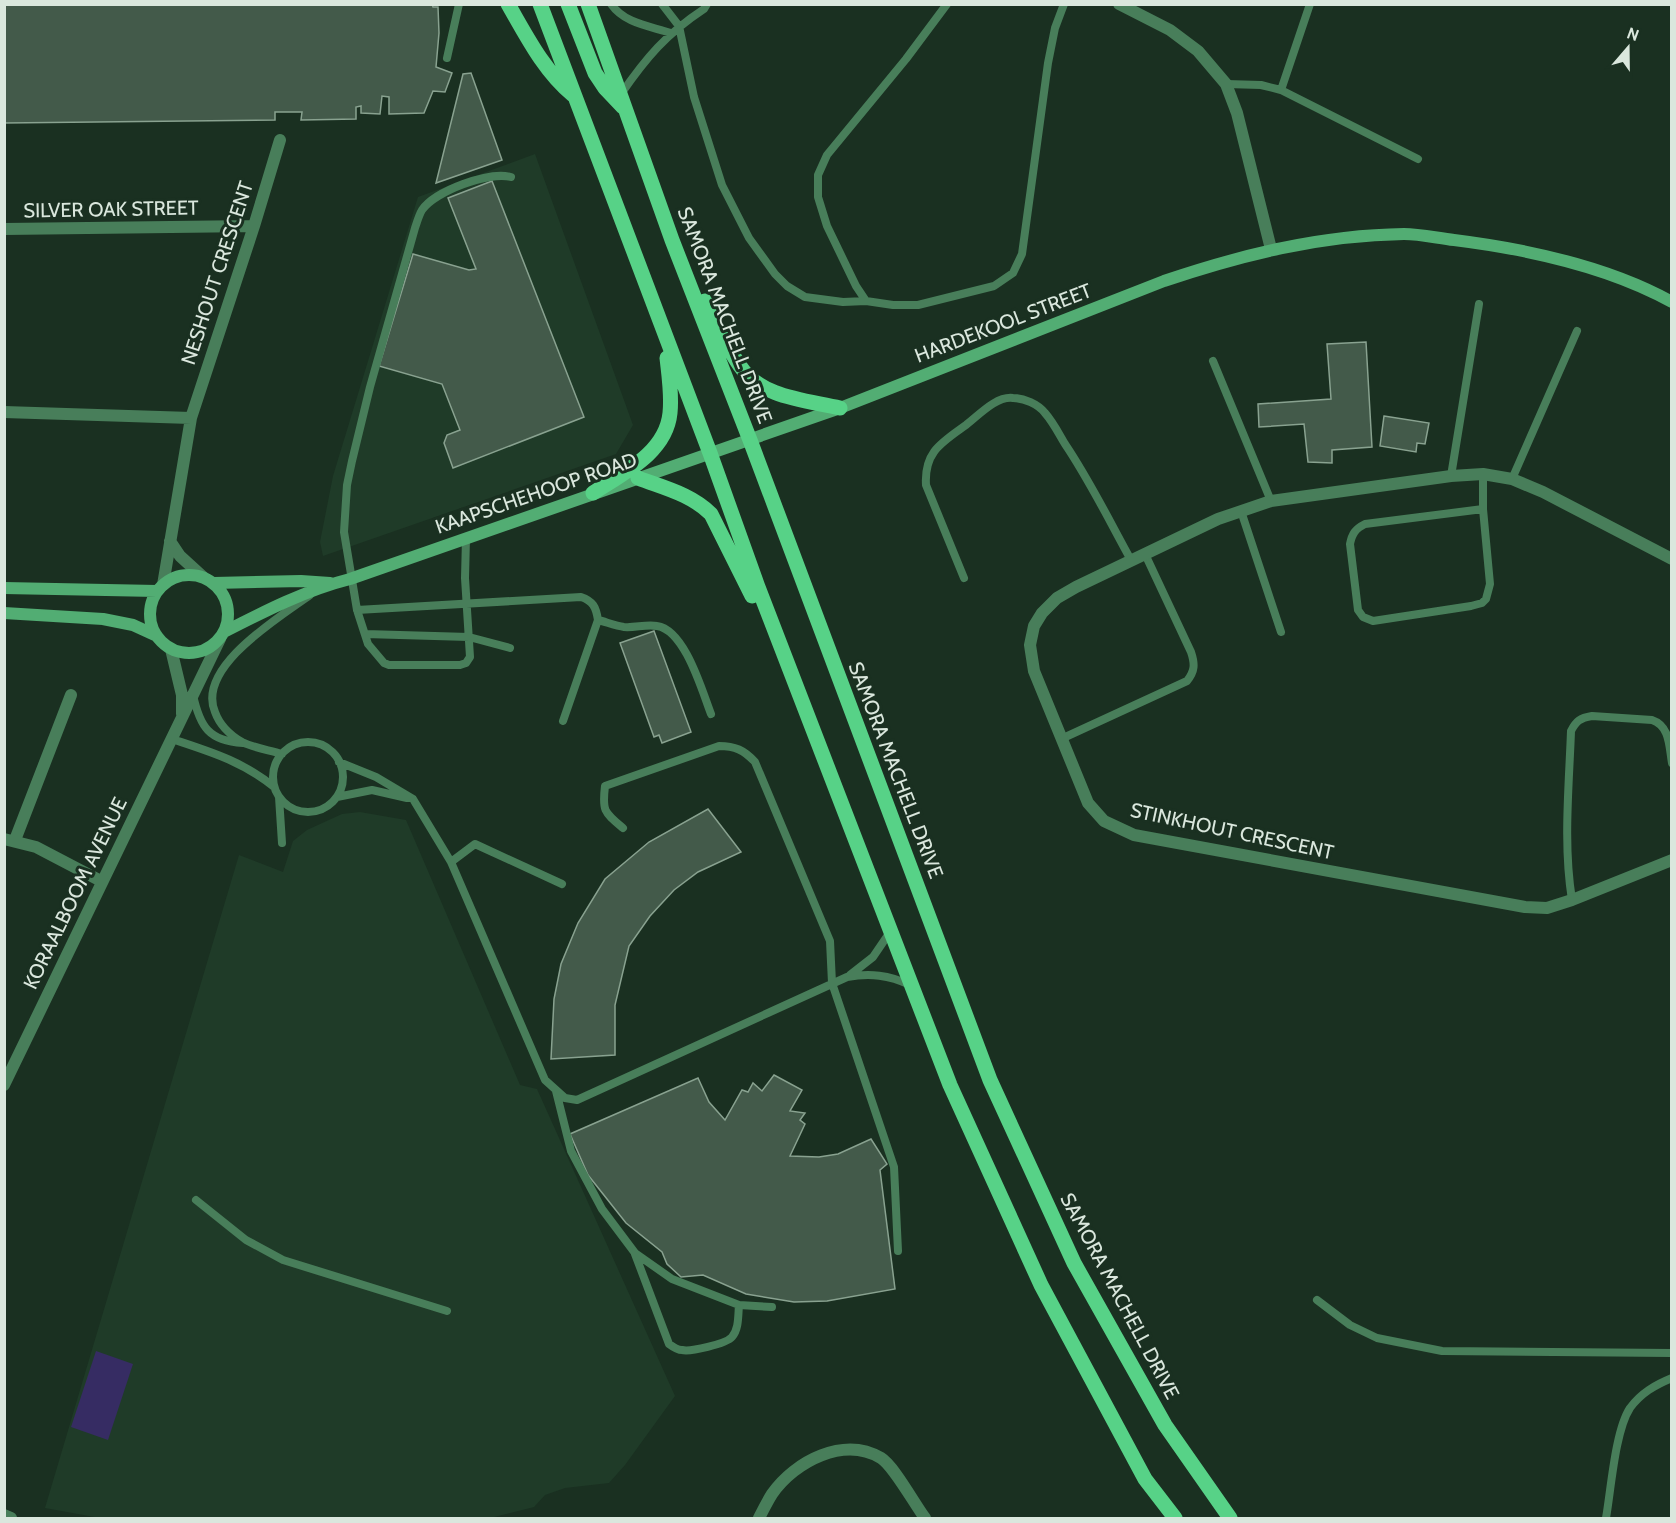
<svg xmlns="http://www.w3.org/2000/svg" width="1676" height="1523" font-family="Cabin,sans-serif">
<style>
.built{fill:#1f3b28}
.green{fill:#362c63}
.building{fill:#435a4a;stroke:#89a290;stroke-width:1.5}
.lines{fill:none;stroke-linecap:round;stroke-linejoin:round}
.service{stroke:#487e5a;stroke-width:8}
.minor{stroke:#487e5a;stroke-width:12}
.secondary{stroke:#52ad73;stroke-width:12}
.primary{stroke:#57d287;stroke-width:15}
.labels{text-anchor:middle;stroke-width:6;stroke-linejoin:round;paint-order:stroke}
.street-label{font-size:20px;fill:#dae7dd;stroke:#1a3021}
</style>
<rect width="100%" height="100%" fill="#1a3021"/>
<!-- built -->
<path class="built" d="M535,154L633,425L616,454L323,556L320,542L333,476L418,197Z
M360,812L406,820L520,1085L537,1089L675,1396L625,1465L609,1483L565,1488L545,1495L534,1507L490,1518H100L45,1508L239,855L283,872L293,841L307,830L342,814Z"/>
<!-- green -->
<path class="green" d="M96,1351L133,1364L108,1440L71,1427Z"/>
<!-- building -->
<path class="building" d="M4,4H432L433,7H438L439,33L436,67L452,73L445,92L433,91L424,113L389,114V97L382,96L380,114L361,113V106L356,107V119L301,120L302,112H275V120L4,123Z
M471,73L502,160L436,183L463,74Z
M492,181L584,417L453,468L444,443L447,435L460,430L442,384L379,366L413,254L469,270L476,269L448,198Z
M1366,342L1372,447L1332,450V463L1308,462L1304,424L1259,427L1258,404L1331,399L1327,344Z
M1384,416L1429,423L1425,444L1417,443L1416,452L1380,446Z
M654,631L691,732L662,743L659,735L654,737L620,643Z
M708,809L741,852L698,872L674,890L650,916L629,946L615,1005V1055L551,1059L554,999L561,964L578,923L605,879L649,842Z
M774,1075L802,1090L790,1111L805,1113L800,1120L805,1124L790,1156L819,1157L838,1154L871,1139L887,1164L880,1170L895,1289L827,1301L794,1302L746,1294L703,1275L681,1277L667,1264L662,1252L626,1223L588,1175L570,1134L698,1078L709,1102L725,1120L742,1090L748,1092L753,1083L762,1091Z"/>
<g class="lines">
<!-- service -->
<path class="service" d="M611,4C625,24 650,26 671,33
M662,4L679,26L694,97L722,185L749,238L775,274L787,286L805,297L843,302L866,301
M947,4L906,59L827,155L818,175V197L827,226L856,286L866,301L893,305H918L994,286L1013,273L1022,254L1048,63L1055,28L1064,4
M447,58L459,4
M1226,84L1261,85L1281,90L1418,159
M1281,90L1310,4
M621,94C646,58 666,34 704,9L707,4
M1213,361L1271,501
M1483,474V509L1490,584L1486,599L1482,603L1471,606L1373,621L1363,617L1358,610L1350,544C1352,534 1355,529 1365,524L1483,509
M1451,476L1479,304
M1512,479L1577,331
M1241,511L1281,632
M466,538L465,578L470,657L466,663L460,665H389L384,663L368,644L357,610L344,532L347,485L352,461L370,387L415,228C417,222 419,215 422,210C435,191 489,171 511,177
M964,578L926,485C924,452 941,443 966,425C979,415 996,396 1013,398C1024,398 1038,404 1045,413C1053,422 1059,434 1065,444C1090,481 1110,522 1131,560
M357,610L581,597C593,601 596,607 598,620L563,721
M598,620C606,622 616,626 624,627C635,628 646,624 657,626C685,630 702,691 711,714
M365,634L469,637L510,648
M193,695C200,727 209,741 243,743
M172,739C211,752 242,761 274,787
M1061,739L1187,681C1195,671 1195,664 1191,652L1145,554
M273 777a35 35 0 1 1 70 0a35 35 0 1 1-70 0Z
M282,754C269,750 254,748 242,742C230,735 220,726 215,712C196,667 280,617 310,595
M339,762L376,777L413,799L451,862
M279,797L282,843
M337,797L372,790L407,798
M623,828C604,812 602,811 605,786L719,746C735,746 744,750 755,762L830,941L832,983L894,1167L898,1251
M562,884L475,844L451,862L545,1080L565,1098L577,1100L847,977C870,973 889,975 910,985
M1572,900C1563,844 1569,787 1571,731C1576,721 1580,718 1592,716L1652,720C1670,726 1669,746 1672,763
M850,975L873,957L890,932
M556,1091L571,1151L602,1209L635,1253L672,1279L739,1305L772,1307
M196,1200L246,1240L283,1260L447,1311
M635,1254L669,1344C673,1347 677,1350 682,1350C690,1352 726,1344 732,1337C739,1329 738,1316 739,1305
M1317,1300L1350,1325L1377,1338L1442,1351L1672,1353
M1606,1518C1611,1490 1615,1431 1630,1408C1641,1393 1655,1385 1672,1378"/>
<!-- minor -->
<path class="minor" d="M1119,4L1170,30L1198,51L1226,84L1237,113L1271,249
M4,229L254,226
M4,412L191,418
M170,541L180,556L203,577
M1672,559L1543,492L1512,479L1483,474L1451,476L1271,501L1218,519L1076,587L1057,598L1042,613L1034,626L1030,645L1034,671L1088,803L1104,821L1134,835L1525,907L1547,908L1572,900L1672,860
M163,585L191,418L254,226L280,140
M171,649L182,695V714
M4,839L36,847L101,881
M15,840L71,695
M4,1085L220,639
M4,1515L11,1518
M759,1518C763,1510 767,1502 772,1494C795,1461 844,1436 881,1458C894,1466 915,1505 925,1518"/>
<!-- secondary -->
<path class="secondary" d="M150 614a39 39 0 1 1 78 0a39 39 0 1 1-78 0Z
M214,583L301,581L330,583
M4,588L157,591
M4,613L103,619L133,625L157,636
M224,632C265,611 306,590 350,579L840,408L1164,281C1241,255 1321,235 1404,234C1420,234 1437,238 1454,240C1526,249 1607,266 1672,302"/>
<!-- primary -->
<path class="primary" d="M508,4C527,37 544,71 573,95
M540,4L710,453L758,587L950,1085L1041,1285L1145,1479L1175,1518
M568,4L595,73L605,88L623,107
M588,4L672,240L750,440L990,1080L1074,1263L1165,1425L1230,1518
M705,301C716,322 726,346 740,366C761,398 806,400 840,408
M638,478C664,488 691,494 711,514L752,596
M593,493C623,473 666,453 670,413C672,395 669,376 667,358"/>
</g>
<g class="labels">
<!-- street labels -->
<g class="street-label">
<text transform="translate(111 209) rotate(-1)" y="7">SILVER OAK STREET</text>
<text transform="translate(217 273) rotate(-72)" y="7">NESHOUT CRESCENT</text>
<text transform="translate(725 315) rotate(69)" y="7">SAMORA MACHELL DRIVE</text>
<text transform="translate(1003 323) rotate(-21)" y="7">HARDEKOOL STREET</text>
<text transform="translate(536 493) rotate(-19)" y="7">KAAPSCHEHOOP ROAD</text>
<text transform="translate(896 770) rotate(69)" y="7">SAMORA MACHELL DRIVE</text>
<text transform="translate(1232 831) rotate(12)" y="7">STINKHOUT CRESCENT</text>
<text transform="translate(75 893) rotate(-64)" y="7">KORAALBOOM AVENUE</text>
<text transform="translate(1120 1296) rotate(62)" y="7">SAMORA MACHELL DRIVE</text>
</g>
</g>
<!-- border -->
<rect width="1676" height="1523" fill="none" stroke="#dae7dd" stroke-width="12"/>
<!-- north arrow -->
<g transform="translate(1628 48) rotate(20)" stroke="#1a3021" stroke-width="4.5" paint-order="stroke">
<path d="M0-4.5L10 22L0 15L-10 22Z" fill="#dae7dd"/>
<text y="-9" font-size="16" font-weight="bold" text-anchor="middle" fill="#dae7dd">N</text>
</g>
</svg>
